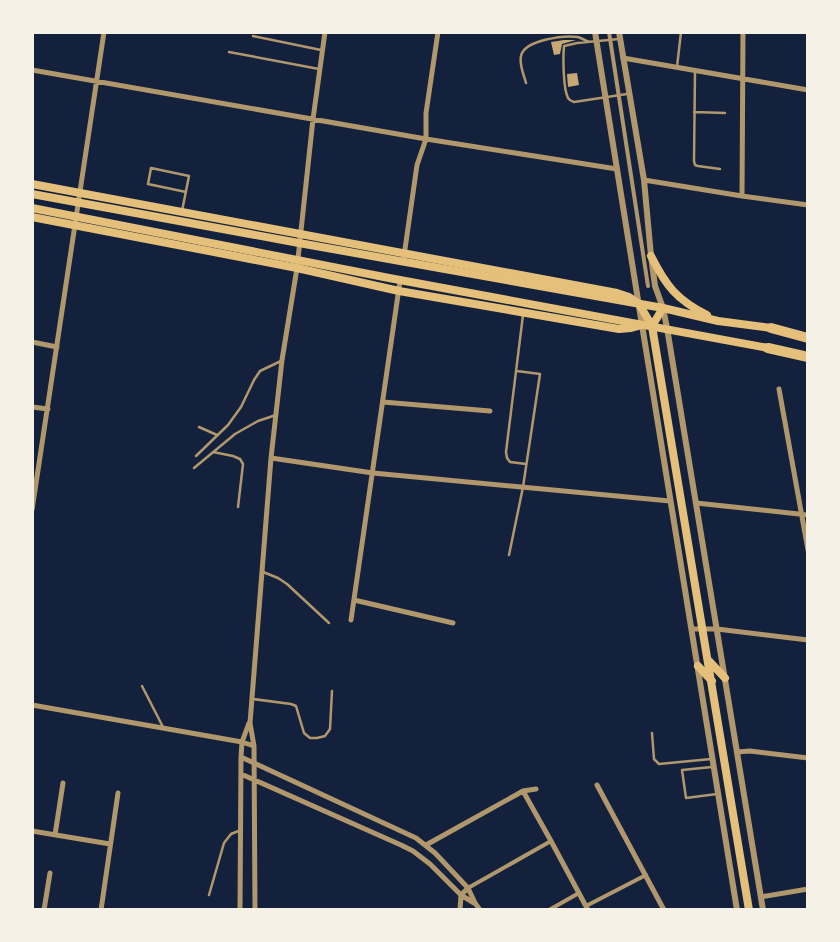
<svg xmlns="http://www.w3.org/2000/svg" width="840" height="942" font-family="'Open Sans',sans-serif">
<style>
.building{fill:#c6a872}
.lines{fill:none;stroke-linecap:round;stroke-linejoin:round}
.service{stroke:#b1986c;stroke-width:2.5}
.pedestrian{stroke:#b1986c;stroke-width:4}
.minor{stroke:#b1986c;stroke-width:5}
.tertiary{stroke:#b1986c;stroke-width:6}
.secondary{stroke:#e5c07b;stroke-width:8}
.primary{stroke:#e5c07b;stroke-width:8}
.motorway{stroke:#e5c07b;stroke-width:10}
</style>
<rect width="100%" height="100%" fill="#14213d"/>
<!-- building -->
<path class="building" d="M564,40H576L562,44L560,54L554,55L551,42Z
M577,73L579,85L568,87L567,74Z"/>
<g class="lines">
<!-- service -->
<path class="service" d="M253,36L321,50
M619,39L577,43L564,46C563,57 563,88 568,98C570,101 571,101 574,102L627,94
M229,52L319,69
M677,67L681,32
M695,72L694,161L695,165L698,166L720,169
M526,83C524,75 519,65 521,56C524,40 564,35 578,37C581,38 585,40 589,42
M694,112L725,113
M182,211L189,176L151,168L148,184L186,192
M523,315L506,452L507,458L510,462L526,464
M199,427L217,435
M213,452L233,456L240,459L243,464L238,507
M196,456L228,425L241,407L254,380L260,371L281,361
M194,468L235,434L258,421L276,415
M509,555L523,487L540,374L517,371
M263,572L278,578L287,584L329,623
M142,686L163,727
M253,699L291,704L296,706L304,733L310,738H317L325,736L330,729L332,691
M652,733L654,759L659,764L711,759
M712,767L682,770L686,798L717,794
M209,895L224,843L231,834L241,830"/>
<!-- pedestrian -->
<path class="pedestrian" d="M609,32L648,286
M468,888L551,841
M586,906L646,875
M549,910L579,893"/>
<!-- minor -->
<path class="minor" d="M623,58L808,90
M32,70L426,139L617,169
M644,180L742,196L808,205
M742,196L743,32
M404,256L417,165L426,139V113L438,32
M32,342L57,347
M779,389L808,550
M383,402L490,411
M32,407L48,409
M271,458L373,473L670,501
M696,503L808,515
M32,510L104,32
M354,600L453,623
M351,620L400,281
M692,629H717L808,640
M32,705L242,742L254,746
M737,752L750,751L808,758
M241,757L416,838L435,853L468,888L475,903L480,910
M241,774L401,845L413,851L430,864L461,895L474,903
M597,785L664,910
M523,791L551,841L588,910
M32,831L110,844
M55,835L63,783
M426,845L523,791L536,789
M761,897L808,889
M44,910L50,873
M101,910L118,793
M240,910L241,757L242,742L249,723
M255,910L254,746L250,723L252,698L271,458L282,360L297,268L313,119L325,32
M460,910L461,895L468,888"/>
<!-- tertiary -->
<path class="tertiary" d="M595,32L642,325L737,910
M619,32L644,180L651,256L655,286L663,308L667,328L763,910"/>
<!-- secondary -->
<path class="secondary" d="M32,184L617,293L629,297L639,304
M32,217L297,268L399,291L619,329L631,328L642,325"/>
<!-- primary -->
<path class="primary" d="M32,194L299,243L663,308L718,321L771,328
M32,208L389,278L768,348
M651,256C666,286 677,300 707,315
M639,304L652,326L749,910
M652,326L663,308
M709,661L725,678
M698,666L712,681"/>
<!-- motorway -->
<path class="motorway" d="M771,328L808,338
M768,348L808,357"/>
</g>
<!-- border -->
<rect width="840" height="942" fill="none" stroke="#f6f1e7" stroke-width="68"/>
</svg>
